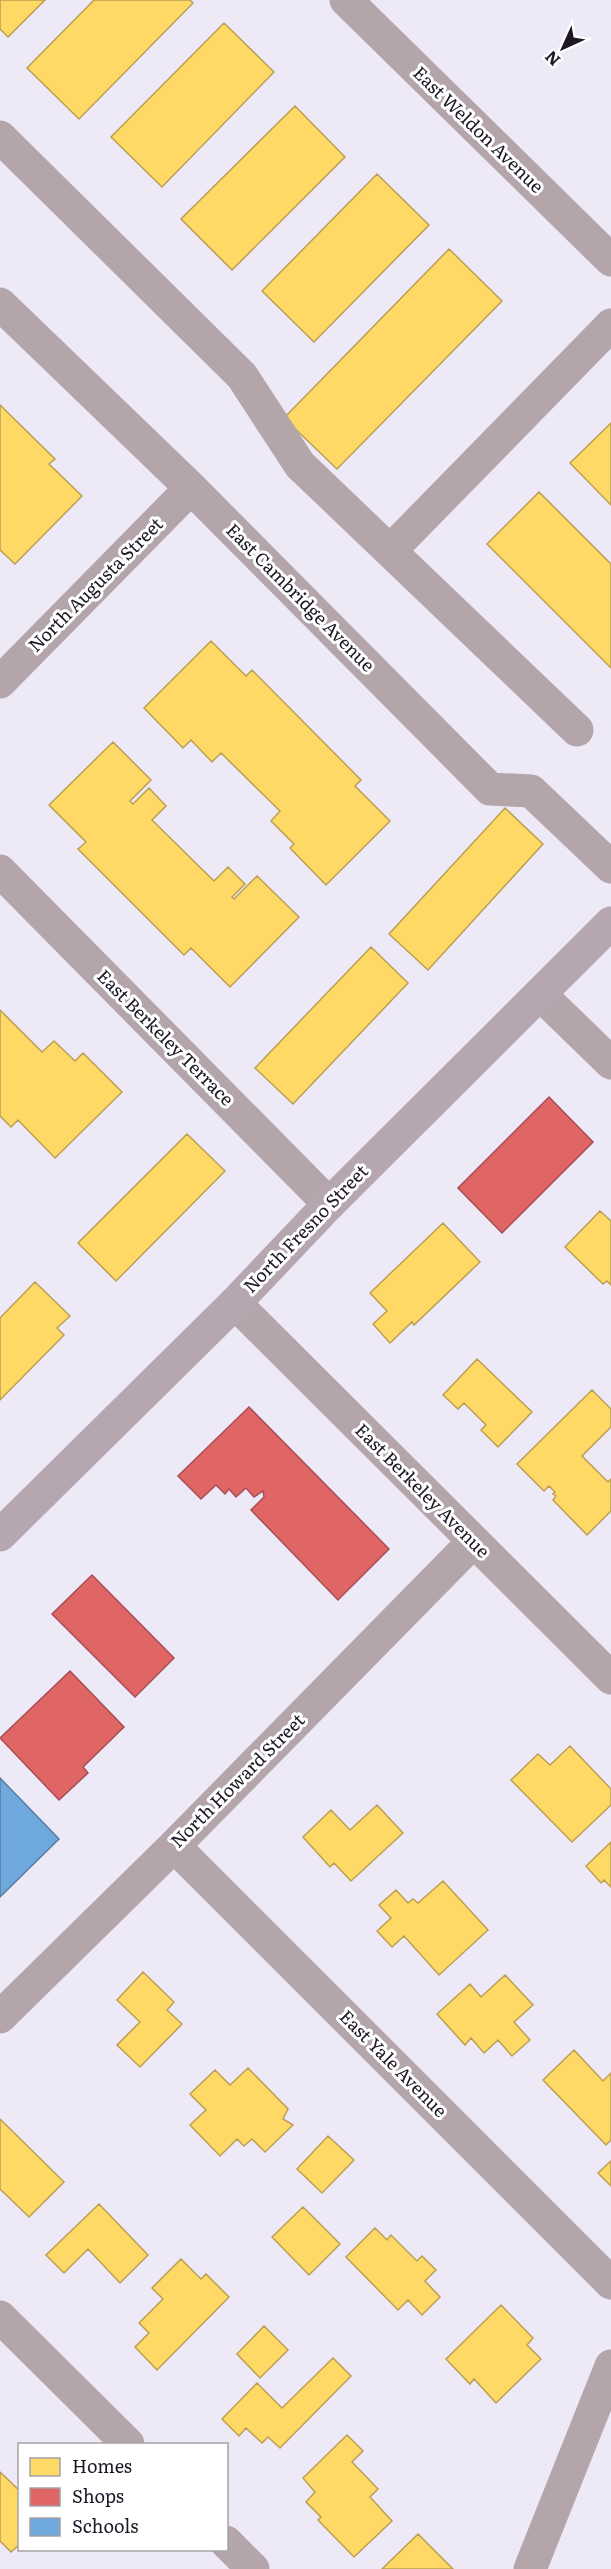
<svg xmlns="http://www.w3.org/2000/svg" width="611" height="2569" font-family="Literata,serif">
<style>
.homes{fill:#ffd966;stroke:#bb9f53;stroke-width:1.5}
.shops{fill:#e06666;stroke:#a64e53;stroke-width:1.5}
.schools{fill:#6fa8dc;stroke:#567ca5;stroke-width:1.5}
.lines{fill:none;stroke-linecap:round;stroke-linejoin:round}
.minor{stroke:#b3a5aa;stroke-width:33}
.major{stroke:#b6a6b0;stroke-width:33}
.labels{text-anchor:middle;stroke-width:6;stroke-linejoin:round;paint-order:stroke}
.street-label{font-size:18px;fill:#1d1726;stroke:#fff}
</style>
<rect width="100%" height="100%" fill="#eee9f7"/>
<!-- homes -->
<path class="homes" d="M0,0H45L8,37L0,29Z
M94,0H190L193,3L79,119L27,68Z
M224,23L274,72L162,187L111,137Z
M295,106L345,157L232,270L181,219Z
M377,174L429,225L314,342L262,291Z
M449,249L502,301L337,469L284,418Z
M0,405L55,459L49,464L82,496L15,564L0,550Z
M611,423V505L570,463Z
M539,492L611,564V668L487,544Z
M211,641L246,676L252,670L361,780L355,786L390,821L326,885L290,848L294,844L271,821L280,811L221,753L212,762L191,740L183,748L144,708Z
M113,742L151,780L130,801L133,804L149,788L166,806L152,820L214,881L228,867L245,884L232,897L234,899L257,876L299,917L230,987L191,948L184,955L78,849L86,842L49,805Z
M505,808L543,844L428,970L389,934Z
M371,947L408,983L293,1104L255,1068Z
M0,1010L42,1052L54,1041L75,1061L83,1053L122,1092L55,1158L18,1120L11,1127L0,1116Z
M187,1134L225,1171L116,1281L78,1243Z
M600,1211L611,1221V1285L607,1281L603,1284L565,1247Z
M443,1223L480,1262L414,1325L412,1322L390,1343L373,1324L387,1311L370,1293Z
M35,1282L70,1316L57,1328L64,1335L0,1400V1318Z
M477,1359L532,1412L498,1447L481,1430L486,1425L464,1403L458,1409L443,1395Z
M592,1390L611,1409V1427L582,1456L608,1482L611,1479V1511L587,1535L553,1500L556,1496L553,1494L555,1492L549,1486L544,1491L517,1464Z
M570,1746L611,1789V1805L572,1842L511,1780L538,1754L550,1765Z
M377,1805L403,1833L351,1881L334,1863L330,1867L303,1837L331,1810L350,1830Z
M611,1842V1887L604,1880L601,1883L586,1866Z
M443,1881L488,1930L439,1975L404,1936L392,1947L377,1931L391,1918L379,1905L396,1890L408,1903L413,1899L418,1903Z
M143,1972L174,2002L167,2010L182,2024L140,2067L117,2045L140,2022L117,2000Z
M505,1975L533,2005L514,2022L530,2040L512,2056L498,2040L484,2053L471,2038L465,2045L437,2014L470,1984L481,1997Z
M574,2050L603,2081L611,2073V2140L606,2145L543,2080Z
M248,2068L288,2109L283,2119L293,2125L265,2152L252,2139L244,2146L237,2139L220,2156L190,2125L206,2110L190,2094L215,2070L230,2085Z
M0,2119L64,2182L29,2217L0,2189Z
M328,2136L354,2160L322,2193L297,2169Z
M611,2161V2186L598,2173Z
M99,2204L148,2255L120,2283L88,2249L64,2273L46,2255Z
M303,2207L340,2244L309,2275L272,2237Z
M375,2228L387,2240L391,2235L417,2261L422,2256L436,2270L425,2281L440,2297L422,2315L408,2300L398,2310L346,2257Z
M181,2259L201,2279L206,2274L229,2297L157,2370L135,2347L149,2333L139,2323L163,2299L152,2288Z
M501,2305L533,2338L527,2345L541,2359L496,2403L474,2379L470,2384L446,2359Z
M264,2326L288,2350L260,2378L237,2354Z
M333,2358L351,2376L280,2448L268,2437L262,2443L246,2428L239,2436L222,2419L257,2383L282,2408Z
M347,2435L363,2451L352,2462L378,2489L370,2497L392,2521L354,2557L318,2520L321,2517L306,2502L315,2492L303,2478Z
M0,2472L20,2491V2544L11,2552L0,2541Z
M418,2534L453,2569H382Z"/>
<!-- shops -->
<path class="shops" d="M549,1097L593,1142L502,1233L458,1188Z
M249,1407L389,1549L338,1600L251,1510L264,1497L263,1491L254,1497L246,1488L236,1497L229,1489L225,1494L216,1485L201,1499L178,1476Z
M92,1575L174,1658L135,1697L52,1614Z
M70,1671L124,1727L83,1767L88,1773L59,1800L0,1738Z"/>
<!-- schools -->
<path class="schools" d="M0,1778L59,1839L0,1897Z"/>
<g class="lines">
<!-- minor -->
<path class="minor" d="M346,0L611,260
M0,137L242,376L300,465L577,730
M0,304L191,488L490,789L531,791L611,867
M390,551L611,325
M0,682L191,488
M0,871L329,1204
M540,994L611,1063
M235,1303L611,1678
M174,1846L611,2283
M0,2017L174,1846L473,1542
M0,2317L128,2444
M226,2542L253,2569
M530,2569L611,2366"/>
<!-- major -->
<path class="major" d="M0,1535L235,1303L329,1204L611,923"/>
</g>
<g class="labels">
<!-- street labels -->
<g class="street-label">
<text transform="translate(478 130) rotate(44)" y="6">East Weldon Avenue</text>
<text transform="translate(96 585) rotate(-45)" y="6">North Augusta Street</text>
<text transform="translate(300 598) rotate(45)" y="6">East Cambridge Avenue</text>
<text transform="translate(165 1038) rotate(45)" y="6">East Berkeley Terrace</text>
<text transform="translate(306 1229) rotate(-46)" y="6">North Fresno Street</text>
<text transform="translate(422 1491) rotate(45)" y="6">East Berkeley Avenue</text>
<text transform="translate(238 1781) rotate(-45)" y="6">North Howard Street</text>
<text transform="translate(393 2064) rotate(45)" y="6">East Yale Avenue</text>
</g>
</g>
<!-- legend -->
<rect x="18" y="2443" width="210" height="108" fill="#ffffff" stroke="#a5a2a8" stroke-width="1.5"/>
<rect x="30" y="2458" width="30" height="18" fill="#ffd966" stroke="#a5a2a8" stroke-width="1.5"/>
<text x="72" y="2473" font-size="18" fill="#1d1726">Homes</text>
<rect x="30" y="2488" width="30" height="18" fill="#e06666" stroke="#a5a2a8" stroke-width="1.5"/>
<text x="72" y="2503" font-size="18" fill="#1d1726">Shops</text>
<rect x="30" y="2518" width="30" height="18" fill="#6fa8dc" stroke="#a5a2a8" stroke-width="1.5"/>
<text x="72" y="2533" font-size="18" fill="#1d1726">Schools</text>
<!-- north arrow -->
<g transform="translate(563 48) rotate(225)" stroke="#ffffff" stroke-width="4.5" paint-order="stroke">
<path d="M0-4.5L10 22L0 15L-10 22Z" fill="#1d1726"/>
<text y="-9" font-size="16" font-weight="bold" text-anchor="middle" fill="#1d1726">N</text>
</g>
</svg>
